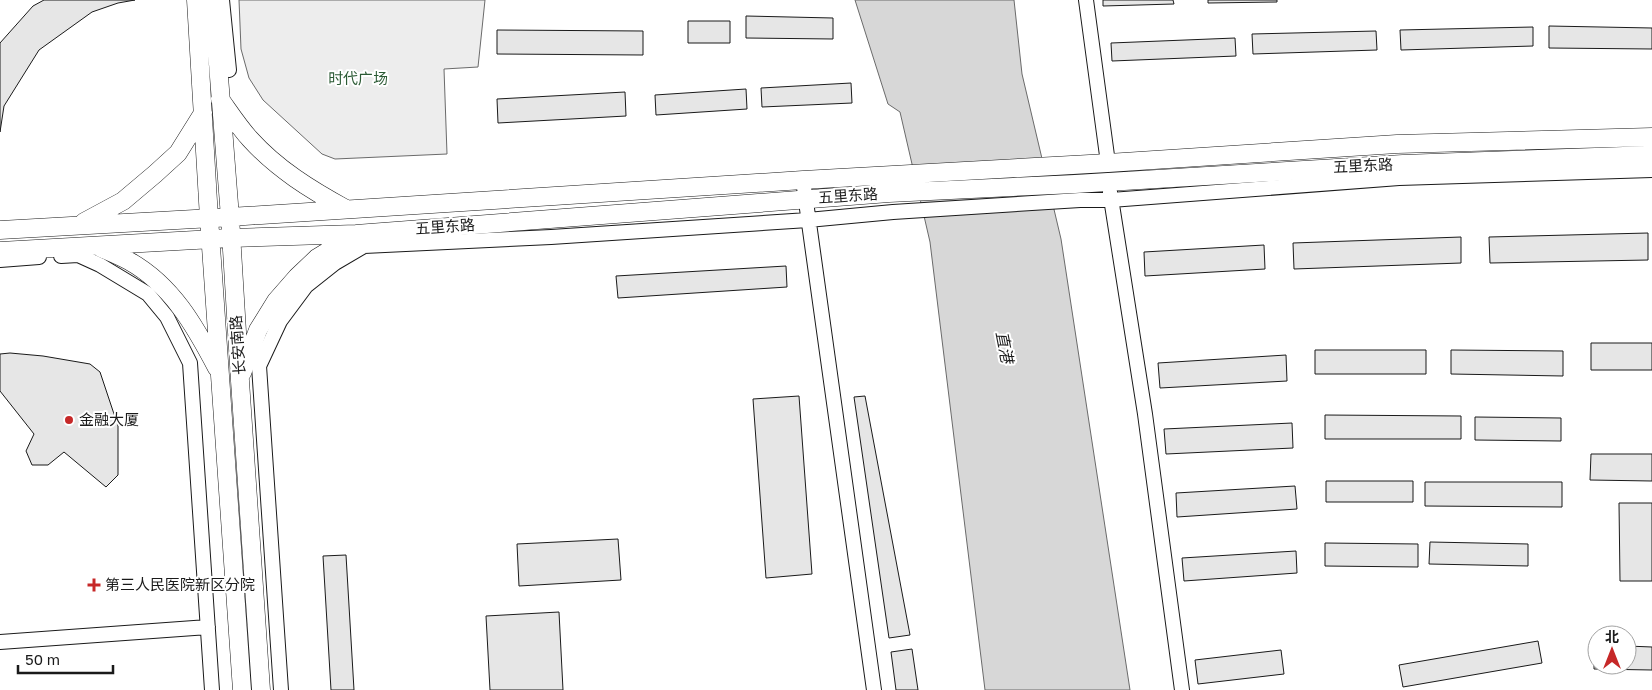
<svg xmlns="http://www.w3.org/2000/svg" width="1652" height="690" font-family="'Golos Text','Noto Sans SC',sans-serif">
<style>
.built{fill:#ededed;stroke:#6a6a6a}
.water{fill:#d7d7d7;stroke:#6a6a6a}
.building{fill:#e6e6e6;stroke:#1a1a1a}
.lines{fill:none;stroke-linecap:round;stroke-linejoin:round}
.minor-casing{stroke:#1a1a1a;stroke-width:16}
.major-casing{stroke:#1a1a1a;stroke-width:19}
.minor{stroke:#fff;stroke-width:14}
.major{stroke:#fff;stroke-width:18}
.poi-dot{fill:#c62828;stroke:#fff;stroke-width:2}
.labels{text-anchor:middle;stroke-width:4;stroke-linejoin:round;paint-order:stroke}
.park-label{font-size:15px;fill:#2b5a34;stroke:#fff}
.street-label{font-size:15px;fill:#1a1a1a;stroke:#fff}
.poi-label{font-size:15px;fill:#1a1a1a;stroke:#fff;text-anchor:start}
.water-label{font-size:16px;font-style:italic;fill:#1a1a1a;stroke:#fff}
</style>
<rect width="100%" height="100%" fill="#fff"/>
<!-- built -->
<path class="built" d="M239,0H485L478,67L444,69L447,154L335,159L322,154L263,100L249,78L241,49Z"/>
<!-- water -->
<path class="water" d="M855,0H1014L1022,74L1061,239L1130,690H985L930,242L900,112L888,104Z"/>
<!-- building -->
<path class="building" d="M44,0H135L118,3L92,12L39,50L4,106L0,132V43L33,6Z
M1103,0H1173L1174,4L1103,6Z
M1208,0H1277V2L1208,3Z
M746,16L833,18V39L746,38Z
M688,21H730V43H688Z
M1549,26L1652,28V49L1549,48Z
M1533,27V46L1401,50L1400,30Z
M497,30L643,31V55L497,54Z
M1376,31L1377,50L1253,54L1252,34Z
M1235,38L1236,56L1112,61L1111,43Z
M851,83L852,103L762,107L761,88Z
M746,89L747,109L656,115L655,95Z
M625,92L626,116L498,123L497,99Z
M1648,233V260L1490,263L1489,237Z
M1461,237V263L1294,269L1293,243Z
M1264,245L1265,269L1145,276L1144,252Z
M786,266L787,287L618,298L616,276Z
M1591,343H1652V370H1591Z
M1315,350H1426V374H1315Z
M1451,350L1563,351V376L1451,374Z
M10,353L43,356L90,364L100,372L118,426V475L106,487L64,452L48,465H32L26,451L34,434L0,391V354Z
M1286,355L1287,381L1160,388L1158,363Z
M799,396L812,574L766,578L753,399Z
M865,396L910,635L889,638L854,397Z
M1325,415L1461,416V439H1325Z
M1475,417L1561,418V441L1475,440Z
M1292,423L1293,448L1166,454L1164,429Z
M1591,454H1652V481L1590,480Z
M1326,481H1413V502H1326Z
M1425,482H1562V507L1425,506Z
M1295,486L1297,509L1177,517L1176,493Z
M1619,503H1652V581H1620Z
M618,539L621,580L519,586L517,544Z
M1430,542L1528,544V566L1429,564Z
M1325,543L1418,544V567L1325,566Z
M1296,551L1297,573L1184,581L1182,558Z
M346,555L354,690H331L323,556Z
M559,612L563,690H490L486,616Z
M1538,641L1542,663L1403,687L1399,665Z
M1594,646H1597V665H1627V646L1652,647V670L1594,669Z
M912,649L918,690H896L891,652Z
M1281,650L1284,674L1198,684L1195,660Z"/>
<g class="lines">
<!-- minor casing -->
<g class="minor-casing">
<path id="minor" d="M222,0L229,70
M1086,0L1108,163
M803,180L874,690
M1110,192L1145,414L1182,690
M61,256L78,255L100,265L148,294L167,317L190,363L212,690
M0,260L39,257
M0,642L208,627
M281,690L259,366L280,321L306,286L335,263L364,246L551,237L808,220L893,212L1080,200H1111L1399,178L1652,170"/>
</g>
<!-- major casing -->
<g class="major-casing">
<path id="major" d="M196,0L209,218L242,690
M213,0L230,217L240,381L261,690
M220,99C230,113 239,127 250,139C277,169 311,190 346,209
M84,222L123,201L155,174L178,153L203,113
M0,230L230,217L803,180L1108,163L1397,144L1652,137
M101,248C110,252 120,256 129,261C172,285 195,326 217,368
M0,251L231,238L356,234L889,193L1075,184L1403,164L1652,155
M242,373L258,330L276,301L297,277L317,258L355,235"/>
</g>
<!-- minor -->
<use href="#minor" class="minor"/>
<!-- major -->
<use href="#major" class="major"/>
</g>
<!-- markers -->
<g class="poi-dot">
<circle cx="69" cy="420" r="5"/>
<path d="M91.5 577.5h5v5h5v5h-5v5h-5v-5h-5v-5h5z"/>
</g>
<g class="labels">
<!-- park labels -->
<g class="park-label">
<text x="358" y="84">时代广场</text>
</g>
<!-- street labels -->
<g class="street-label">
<text transform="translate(1363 166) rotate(-3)" y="5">五里东路</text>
<text transform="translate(848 196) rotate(-4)" y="5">五里东路</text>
<text transform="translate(445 227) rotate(-4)" y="5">五里东路</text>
<text transform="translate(238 345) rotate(-94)" y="5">长安南路</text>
</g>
<!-- poi labels -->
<g class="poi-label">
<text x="79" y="425">金融大厦</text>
<text x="105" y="590">第三人民医院新区分院</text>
</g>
<!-- water labels -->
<g class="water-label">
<text transform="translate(1005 347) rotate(79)" y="6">直港</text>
</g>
</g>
<!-- north arrow -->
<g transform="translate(1612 650)"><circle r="24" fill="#ffffff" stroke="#a3a3a3"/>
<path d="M0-4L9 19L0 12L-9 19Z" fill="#c62828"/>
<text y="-8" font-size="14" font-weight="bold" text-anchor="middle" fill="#1a1a1a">北</text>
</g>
<!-- scale -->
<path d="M18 665v8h95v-8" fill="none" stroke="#1a1a1a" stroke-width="2.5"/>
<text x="25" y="665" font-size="15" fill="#1a1a1a" stroke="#ffffff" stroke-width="4" paint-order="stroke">50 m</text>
</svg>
